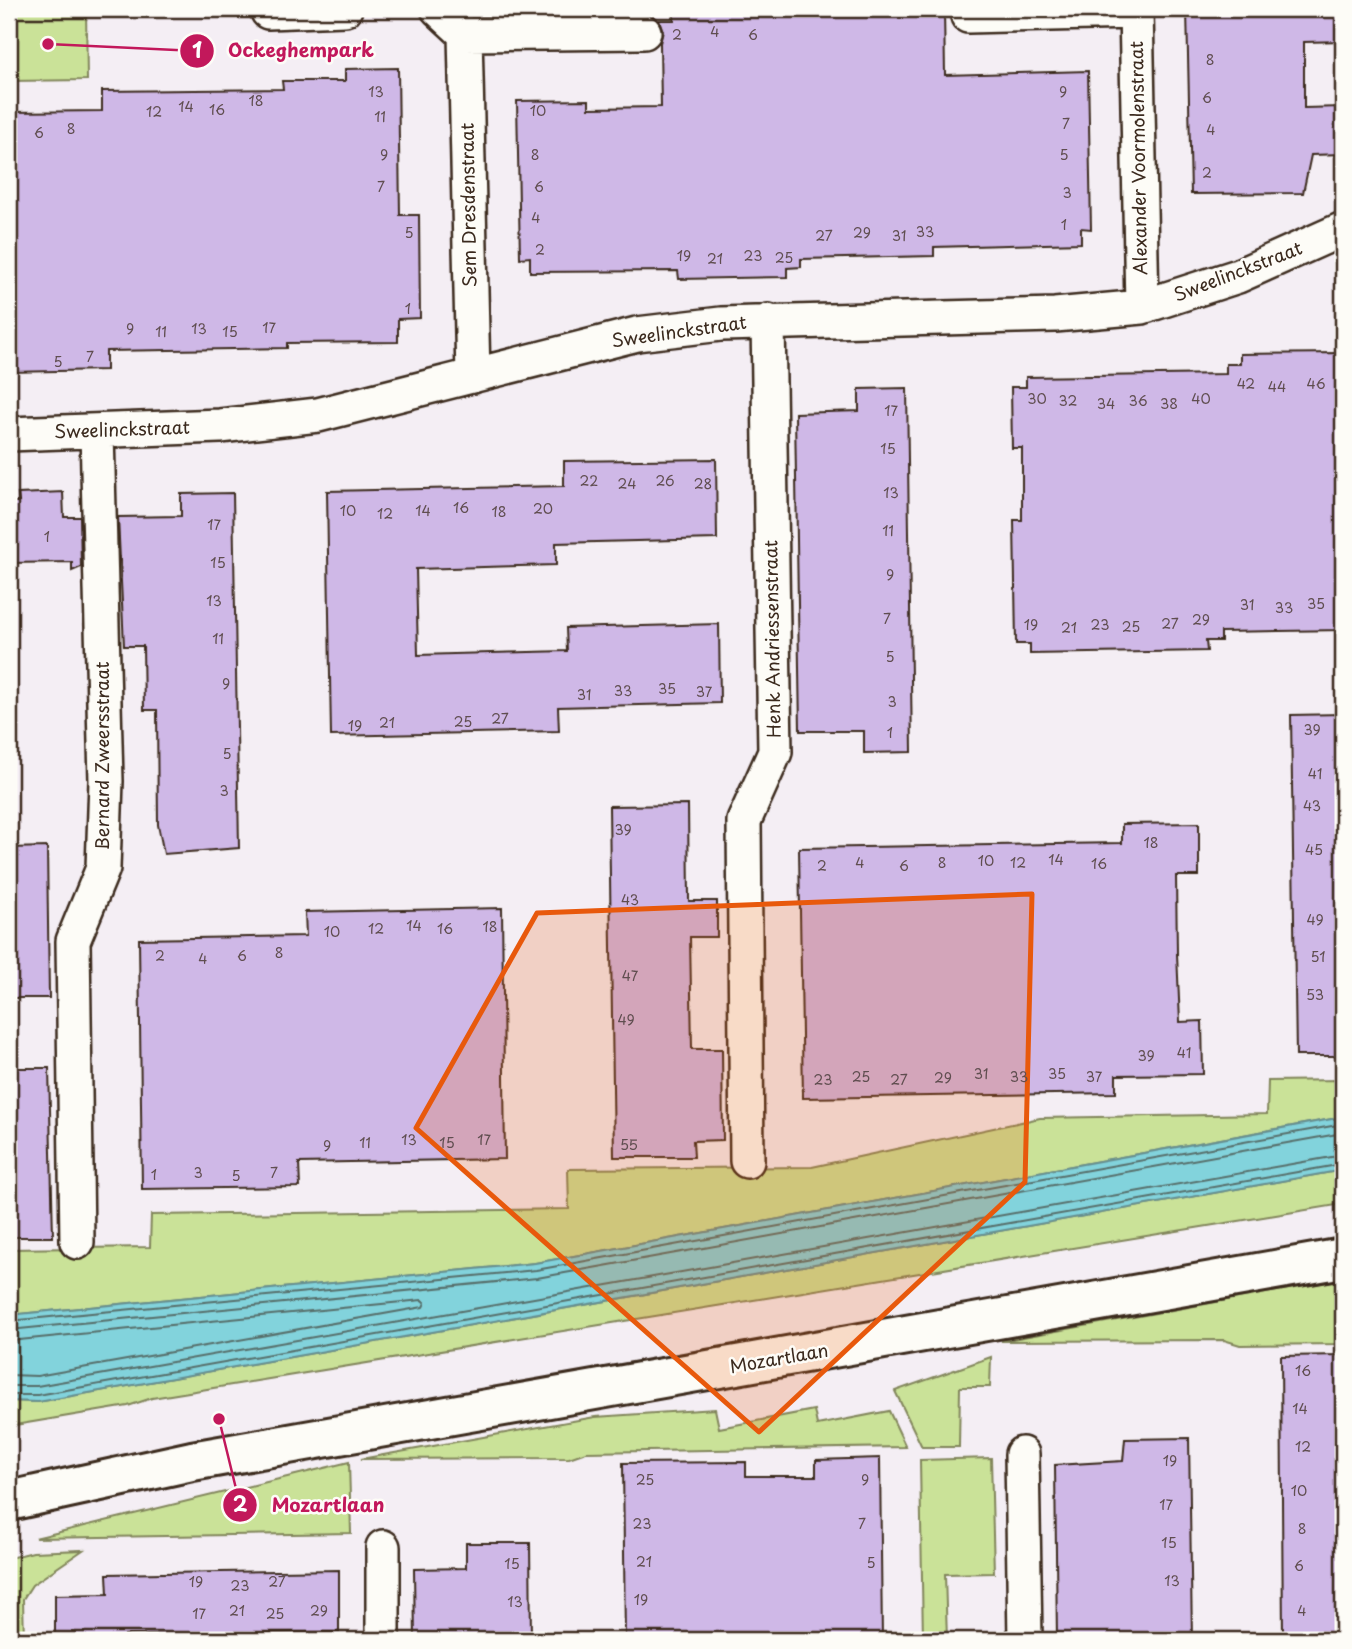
<svg xmlns="http://www.w3.org/2000/svg" width="1352" height="1649" font-family="'Playpen Sans',sans-serif">
<style>
.green{fill:#cae298;stroke:#82865b;stroke-width:2}
.water{fill:#82d3dc;stroke:#668f90;stroke-width:2}
.lines{fill:none;stroke-linecap:round;stroke-linejoin:round}
.shore{stroke:#576e6a;stroke-width:2}
.building{fill:#cfb8e7;stroke:#3b2a1e;stroke-width:2}
.street-casing{stroke:#3b2a1e;stroke-width:38}
.secondary-casing{stroke:#3b2a1e;stroke-width:44}
.street{stroke:#fdfcf7;stroke-width:33}
.secondary{stroke:#fdfcf7;stroke-width:38}
.marked{fill:#e8590c;fill-opacity:0.2;stroke:#e8590c;stroke-width:5;stroke-linejoin:round}
.labels{text-anchor:middle;stroke-width:5;stroke-linejoin:round;paint-order:stroke}
.number-label{font-size:14px;fill:#604e50}
.street-label{font-size:18px;fill:#3b2a1e;stroke:#fdfcf7}
.leader{fill:none;stroke:#c2185b;stroke-width:2.5}
.callout-dot{fill:#c2185b;stroke:#fdfcf7;stroke-width:2.5}
.mark-label{font-size:21px;text-anchor:middle;font-weight:bold;fill:#fff}
.callout-label{font-size:19px;text-anchor:middle;font-weight:bold;fill:#c2185b;stroke:#fdfcf7;stroke-width:5;stroke-linejoin:round;paint-order:stroke}
</style>
<rect width="100%" height="100%" fill="#f4eef4"/>
<filter id="ink" filterUnits="userSpaceOnUse"><feTurbulence type="fractalNoise" baseFrequency=".0143" numOctaves="2"/><feDisplacementMap in="SourceGraphic" scale="14" xChannelSelector="R" yChannelSelector="G"/><feConvolveMatrix kernelMatrix="1 2 1 2 8 2 1 2 1" color-interpolation-filters="sRGB"/></filter>
<g filter="url(#ink)">
<!-- green -->
<path class="green" d="M9,9H86L87,80L9,81Z
M1343,1080V1117L535,1263L9,1315V1249L150,1247L151,1215L569,1209L568,1169L812,1167L1040,1118L1267,1114L1268,1081Z
M1343,1170V1204L152,1398L128,1406L9,1426V1401L38,1402Z
M1343,1279V1344L1240,1345L1224,1340L1001,1341Z
M991,1357L990,1387H960L959,1447H922L895,1391Z
M715,1409L719,1428L814,1410L817,1425L889,1411L906,1447L586,1452L569,1458L361,1459L595,1417Z
M991,1458L994,1573L945,1574L947,1640H923L920,1460Z
M349,1462L351,1533L35,1538Z
M83,1550L32,1585L23,1599L24,1640H9V1558L33,1552Z"/>
<!-- water -->
<path class="water" d="M1343,1117V1170L38,1402L9,1401V1315L535,1263Z"/>
<g class="lines">
<!-- shore -->
<path class="shore" d="M9,1321L536,1270L1343,1124
M9,1330L537,1278L1343,1133
M9,1341L422,1300L425,1303L423,1307L37,1376L9,1375
M9,1386H37L1343,1155
M9,1395H38L1343,1164"/>
</g>
<!-- building -->
<path class="building" d="M944,9L945,75L1088,71L1091,229L1081,228V243L934,247V256L801,259V267L787,268V277L679,279L678,271L530,272V257L520,258L517,101L589,100V108L661,107L660,43L663,31L659,20H674V10Z
M1187,9H1343V41L1304,42V108L1343,107V154L1311,155L1303,193L1191,194Z
M398,68L400,215H419L420,318L398,319V342L287,343V348L106,351V370L9,372V112L102,111V91L283,89L282,81H345V69Z
M1343,353V630L1221,632V641H1206L1207,651L1030,654V644H1016L1014,520H1022V448H1012L1011,387H1026V377L1226,374V364H1240V354Z
M907,388L912,752L864,753V731H800L795,413L859,411V389Z
M716,459L717,539L556,543V565L416,569L418,655L567,651L566,628L719,624L720,703L558,707L559,731L331,736L327,491L564,486V461Z
M63,492L64,517H80L81,567L72,571V562L9,563V502H19L18,494Z
M233,493L239,848L164,854L158,825L157,710H144L143,646H124L118,517L181,516V494Z
M1343,714V1056H1296L1291,715Z
M688,805L689,901H717V937H690L692,1049H722L723,1140L693,1141L694,1157H614L609,806Z
M1199,823V876H1176L1177,954L1180,1022L1202,1021L1203,1074L1116,1075V1093L803,1098L799,848L1122,843V824Z
M47,847L49,998H9V848Z
M502,908L505,1159L299,1163L300,1187L142,1189L139,939L306,936L305,912Z
M9,1068H49L53,1237H9Z
M1343,1355V1640H1283L1281,1356Z
M1189,1438L1192,1640H1057L1055,1465L1123,1461L1125,1439Z
M880,1458L882,1640H625L623,1463L746,1462V1476H816V1460Z
M466,1543H530L531,1640H415L414,1569L466,1568Z
M339,1570V1632L125,1635V1640H55V1595L108,1594L107,1574Z"/>
<g class="lines">
<!-- street casing -->
<g class="street-casing">
<path id="street" d="M438,9L465,34L473,376
M1136,9L1142,307
M268,12L345,9
M968,16L1136,12
M465,34L644,32
M9,434L220,426L318,415L637,334L721,324L1055,315L1142,307L1238,276L1343,229
M747,1161L744,821L775,752L768,321
M77,1242L73,941L103,868L106,781L97,432
M1022,1454L1025,1640
M383,1547V1640"/>
</g>
<!-- secondary casing -->
<g class="secondary-casing">
<path id="secondary" d="M9,1501L192,1461L1343,1258"/>
</g>
<!-- street -->
<use href="#street" class="street"/>
<!-- secondary -->
<use href="#secondary" class="secondary"/>
</g>
</g>
<!-- marked area -->
<path class="marked" d="M1032,894L1025,1182L759,1432L416,1128L537,913Z"/>
<g class="labels">
<!-- number labels -->
<g class="number-label">
<text x="715" y="37">4</text>
<text x="677" y="40">2</text>
<text x="753" y="40">6</text>
<text x="1210" y="65">8</text>
<text x="376" y="97">13</text>
<text x="1063" y="97">9</text>
<text x="1207" y="103">6</text>
<text x="256" y="106">18</text>
<text x="186" y="112">14</text>
<text x="217" y="115">16</text>
<text x="538" y="116">10</text>
<text x="154" y="117">12</text>
<text x="380" y="122">11</text>
<text x="1066" y="129">7</text>
<text x="71" y="134">8</text>
<text x="1211" y="135">4</text>
<text x="39" y="138">6</text>
<text x="384" y="160">9</text>
<text x="535" y="160">8</text>
<text x="1064" y="160">5</text>
<text x="1207" y="178">2</text>
<text x="381" y="192">7</text>
<text x="539" y="192">6</text>
<text x="1067" y="198">3</text>
<text x="536" y="223">4</text>
<text x="1064" y="230">1</text>
<text x="925" y="237">33</text>
<text x="409" y="238">5</text>
<text x="862" y="238">29</text>
<text x="824" y="241">27</text>
<text x="899" y="241">31</text>
<text x="540" y="255">2</text>
<text x="684" y="261">19</text>
<text x="753" y="261">23</text>
<text x="784" y="263">25</text>
<text x="715" y="264">21</text>
<text x="408" y="314">1</text>
<text x="269" y="333">17</text>
<text x="130" y="334">9</text>
<text x="199" y="334">13</text>
<text x="161" y="337">11</text>
<text x="230" y="337">15</text>
<text x="90" y="362">7</text>
<text x="58" y="367">5</text>
<text x="1246" y="389">42</text>
<text x="1316" y="389">46</text>
<text x="1277" y="392">44</text>
<text x="1037" y="404">30</text>
<text x="1201" y="404">40</text>
<text x="1068" y="406">32</text>
<text x="1138" y="406">36</text>
<text x="1106" y="409">34</text>
<text x="1169" y="409">38</text>
<text x="891" y="416">17</text>
<text x="888" y="454">15</text>
<text x="589" y="486">22</text>
<text x="665" y="486">26</text>
<text x="627" y="489">24</text>
<text x="703" y="489">28</text>
<text x="891" y="498">13</text>
<text x="461" y="513">16</text>
<text x="543" y="514">20</text>
<text x="348" y="516">10</text>
<text x="423" y="516">14</text>
<text x="499" y="517">18</text>
<text x="385" y="519">12</text>
<text x="214" y="530">17</text>
<text x="888" y="536">11</text>
<text x="47" y="542">1</text>
<text x="218" y="568">15</text>
<text x="890" y="580">9</text>
<text x="214" y="606">13</text>
<text x="1316" y="609">35</text>
<text x="1247" y="610">31</text>
<text x="1284" y="613">33</text>
<text x="887" y="624">7</text>
<text x="1201" y="625">29</text>
<text x="1170" y="629">27</text>
<text x="1031" y="630">19</text>
<text x="1100" y="630">23</text>
<text x="1131" y="632">25</text>
<text x="1069" y="633">21</text>
<text x="218" y="644">11</text>
<text x="890" y="662">5</text>
<text x="226" y="689">9</text>
<text x="667" y="694">35</text>
<text x="623" y="696">33</text>
<text x="704" y="697">37</text>
<text x="584" y="700">31</text>
<text x="892" y="707">3</text>
<text x="500" y="724">27</text>
<text x="463" y="727">25</text>
<text x="387" y="728">21</text>
<text x="355" y="731">19</text>
<text x="1312" y="735">39</text>
<text x="890" y="738">1</text>
<text x="227" y="759">5</text>
<text x="1315" y="779">41</text>
<text x="224" y="796">3</text>
<text x="1312" y="811">43</text>
<text x="623" y="835">39</text>
<text x="1151" y="848">18</text>
<text x="1314" y="855">45</text>
<text x="1056" y="865">14</text>
<text x="986" y="866">10</text>
<text x="860" y="868">4</text>
<text x="942" y="868">8</text>
<text x="1018" y="868">12</text>
<text x="1099" y="869">16</text>
<text x="822" y="871">2</text>
<text x="904" y="871">6</text>
<text x="630" y="905">43</text>
<text x="1315" y="925">49</text>
<text x="414" y="931">14</text>
<text x="490" y="932">18</text>
<text x="376" y="934">12</text>
<text x="445" y="934">16</text>
<text x="332" y="937">10</text>
<text x="279" y="958">8</text>
<text x="160" y="961">2</text>
<text x="242" y="961">6</text>
<text x="1318" y="962">51</text>
<text x="203" y="964">4</text>
<text x="630" y="981">47</text>
<text x="1315" y="1000">53</text>
<text x="626" y="1025">49</text>
<text x="1184" y="1058">41</text>
<text x="1146" y="1061">39</text>
<text x="981" y="1079">31</text>
<text x="1057" y="1079">35</text>
<text x="861" y="1082">25</text>
<text x="1019" y="1082">33</text>
<text x="1094" y="1082">37</text>
<text x="943" y="1083">29</text>
<text x="823" y="1085">23</text>
<text x="899" y="1085">27</text>
<text x="409" y="1145">13</text>
<text x="484" y="1145">17</text>
<text x="365" y="1148">11</text>
<text x="447" y="1148">15</text>
<text x="629" y="1150">55</text>
<text x="327" y="1151">9</text>
<text x="198" y="1178">3</text>
<text x="274" y="1178">7</text>
<text x="154" y="1180">1</text>
<text x="236" y="1181">5</text>
<text x="1303" y="1376">16</text>
<text x="1300" y="1414">14</text>
<text x="1303" y="1452">12</text>
<text x="1170" y="1466">19</text>
<text x="645" y="1485">25</text>
<text x="865" y="1485">9</text>
<text x="1299" y="1496">10</text>
<text x="1166" y="1510">17</text>
<text x="642" y="1529">23</text>
<text x="862" y="1529">7</text>
<text x="1302" y="1534">8</text>
<text x="1169" y="1548">15</text>
<text x="644" y="1567">21</text>
<text x="871" y="1568">5</text>
<text x="512" y="1569">15</text>
<text x="1299" y="1571">6</text>
<text x="1172" y="1586">13</text>
<text x="196" y="1587">19</text>
<text x="277" y="1587">27</text>
<text x="240" y="1591">23</text>
<text x="641" y="1605">19</text>
<text x="515" y="1607">13</text>
<text x="237" y="1616">21</text>
<text x="319" y="1616">29</text>
<text x="1302" y="1616">4</text>
<text x="199" y="1619">17</text>
<text x="275" y="1619">25</text>
</g>
<!-- street labels -->
<g class="street-label">
<text transform="translate(1139 158) rotate(-91)" y="6">Alexander Voormolenstraat</text>
<text transform="translate(469 205) rotate(-91)" y="6">Sem Dresdenstraat</text>
<text transform="translate(1238 272) rotate(-21)" y="6">Sweelinckstraat</text>
<text transform="translate(679 332) rotate(-8)" y="6">Sweelinckstraat</text>
<text transform="translate(122 430) rotate(-2)" y="6">Sweelinckstraat</text>
<text transform="translate(773 639) rotate(-91)" y="6">Henk Andriessenstraat</text>
<text transform="translate(103 756) rotate(-90)" y="6">Bernard Zweersstraat</text>
<text transform="translate(779 1359) rotate(-10)" y="6">Mozartlaan</text>
</g>
</g>
<!-- callouts -->
<path class="leader" d="M48 44L197 51M219 1419L240 1505"/>
<g class="callout-dot">
<circle cx="48" cy="44" r="7"/>
<circle cx="219" cy="1419" r="7"/>
<circle cx="197" cy="51" r="18"/>
<circle cx="240" cy="1505" r="18"/>
</g>
<g class="mark-label">
<text x="197" y="58">1</text>
<text x="240" y="1512">2</text>
</g>
<g class="callout-label">
<text x="301" y="57">Ockeghempark</text>
<text x="328" y="1512">Mozartlaan</text>
</g>
<!-- margin -->
<rect width="1352" height="1649" fill="none" stroke="#fdfcf7" stroke-width="35"/>
<rect x="18" y="18" width="1317" height="1614" fill="none" stroke="#3b2a1e" stroke-width="2.5" filter="url(#ink)"/>
</svg>
